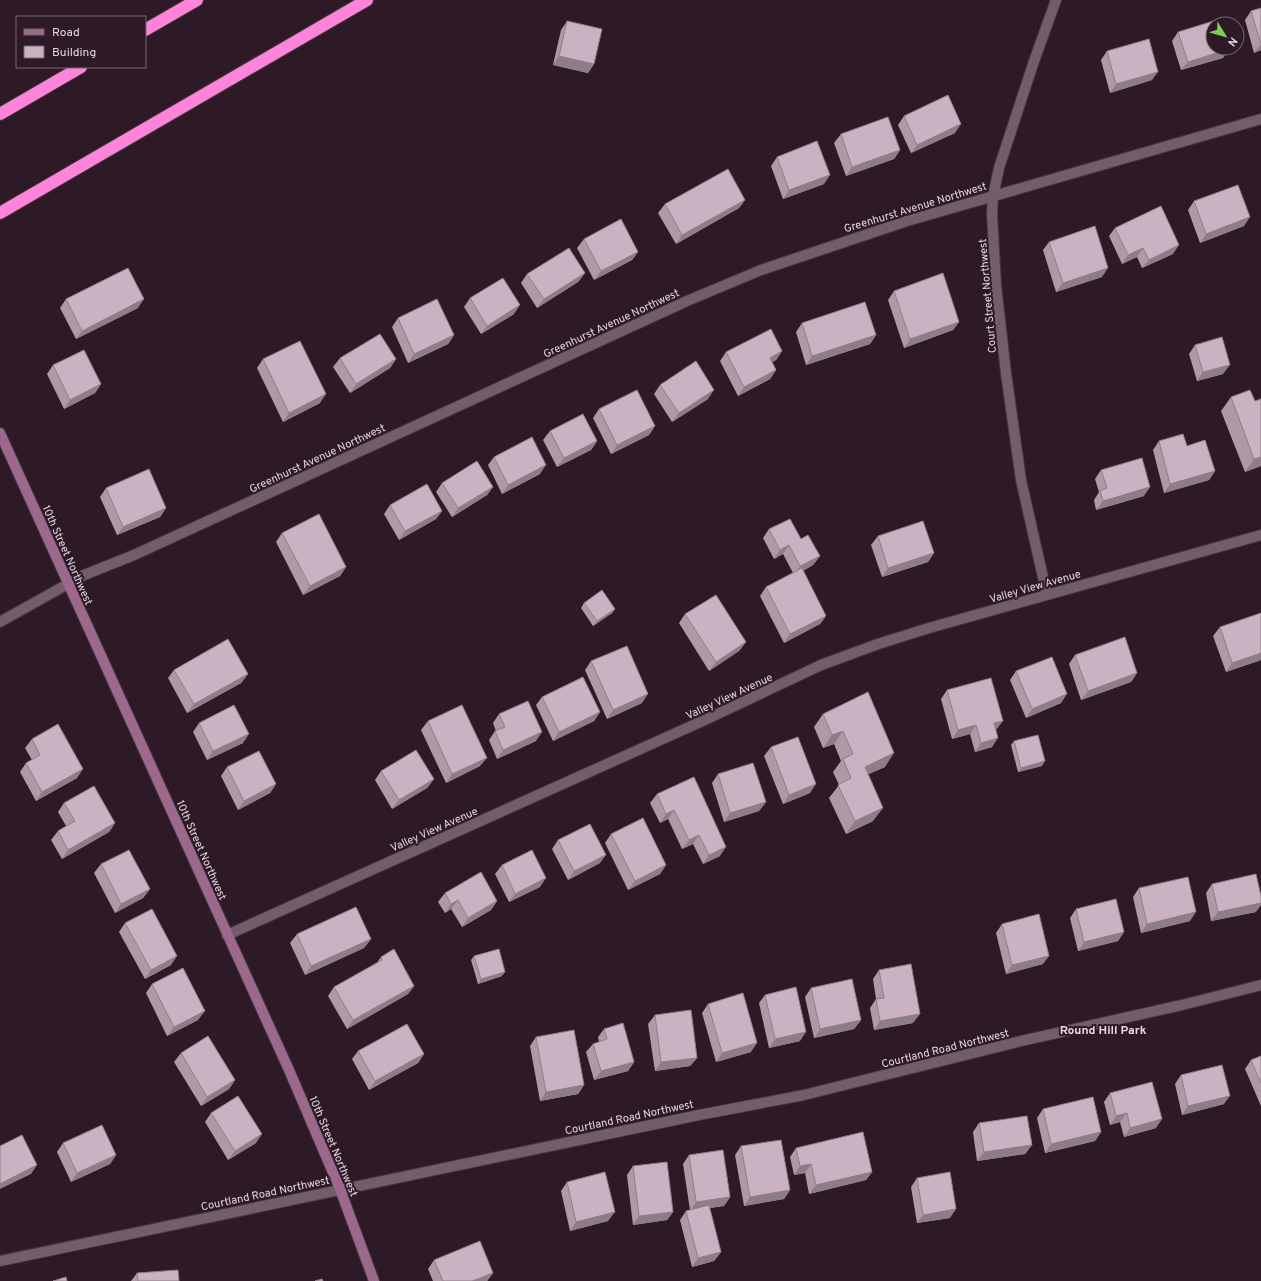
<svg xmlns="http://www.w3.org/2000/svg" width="1261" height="1281" font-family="Overpass,sans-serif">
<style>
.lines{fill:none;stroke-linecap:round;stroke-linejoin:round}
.minor-casing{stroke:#463741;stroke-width:12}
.secondary-casing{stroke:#463741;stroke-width:12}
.motorway-casing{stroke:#463741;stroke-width:14}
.minor{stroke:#735d6b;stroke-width:10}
.secondary{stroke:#9c698c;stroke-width:10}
.motorway{stroke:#fd84d8;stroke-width:12}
.wall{fill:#af99a7}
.shaded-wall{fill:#8e7d88}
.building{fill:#cbb2c2;stroke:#8e7d88}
.labels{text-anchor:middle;stroke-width:4;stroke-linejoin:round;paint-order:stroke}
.street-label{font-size:11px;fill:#e4d7df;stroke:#2d1a26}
.neighbourhood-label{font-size:12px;font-weight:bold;fill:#f0d6e6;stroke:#2d1a26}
</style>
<rect width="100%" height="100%" fill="#2d1a26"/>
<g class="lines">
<!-- minor casing -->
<g class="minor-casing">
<path id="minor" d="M1047,595L1021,480L1006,373L996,285L992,214L993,196L999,168L1033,64L1056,0
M0,622L84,575L134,555L687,301L761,270L907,221L1261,119
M227,935L707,719L821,665L878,644L929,628L1261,535
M0,1261L699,1115L804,1095L1021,1041L1182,1005L1261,985"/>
</g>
<!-- secondary casing -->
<g class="secondary-casing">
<path id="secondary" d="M0,433L289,1070L340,1189L374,1281"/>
</g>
<!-- motorway casing -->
<g class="motorway-casing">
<path id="motorway" d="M145,30L197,0
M0,114L81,67
M0,213L367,0"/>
</g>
<!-- minor -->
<use href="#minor" class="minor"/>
<!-- secondary -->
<use href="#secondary" class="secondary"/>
<!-- motorway -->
<use href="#motorway" class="motorway"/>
</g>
<!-- wall -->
<path class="wall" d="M1261,8V50L1254,53L1245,20L1251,11Z
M567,21L594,64L588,73L553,65L561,30Z
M1178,32L1229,49L1223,58L1181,70L1172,41Z
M1107,51L1152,80L1110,93L1101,60Z
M904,116L955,133L911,153L898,125Z
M841,134L900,150L894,159L846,176L834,143Z
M777,157L824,184L783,199L771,166Z
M745,200L739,208L676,244L658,213L665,204Z
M1194,201L1244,226L1200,243L1188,210Z
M1115,228L1173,254L1142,268L1137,257L1122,264L1109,236Z
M584,239L638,252L632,260L594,280L577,248Z
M1049,242L1102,277L1056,292L1043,250Z
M585,273L578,282L537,308L521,283L527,274Z
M894,291L959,322L953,330L904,348L888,300Z
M470,298L514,314L481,334L464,307Z
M66,299L138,308L76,339L60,308Z
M398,318L454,335L448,344L408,363L392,327Z
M802,323L876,335L870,344L806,365L796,332Z
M1195,345L1223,374L1197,381L1189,354Z
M782,351L776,360L772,362L776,370L770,379L738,396L720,361L726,352Z
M340,358L396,359L390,368L350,393L333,367Z
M263,359L320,403L283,422L257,368Z
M53,365L101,384L95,393L64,409L47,374Z
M660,385L708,399L672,422L654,394Z
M1231,397L1255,401L1261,466L1245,472L1221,411Z
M599,409L655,426L649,435L611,454L593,418Z
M550,431L597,441L591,450L557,467L543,440Z
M1159,441L1187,446L1215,471L1209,480L1164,493L1153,450Z
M494,457L540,474L502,494L488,465Z
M1101,470L1144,496L1096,510L1094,500L1099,492L1095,479Z
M442,483L493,487L487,495L452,517L436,492Z
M106,488L166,508L160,517L117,535L100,497Z
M390,505L442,511L436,519L399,540L384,514Z
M769,529L801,539L820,556L813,565L803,571L826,616L820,624L784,643L760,596L766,587L793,573L783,554L774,559L763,538Z
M282,533L346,567L340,576L303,595L276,542Z
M878,536L934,553L928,562L882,577L871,545Z
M584,603L615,609L612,613L593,626L581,608Z
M685,614L746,642L739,651L709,671L679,623Z
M1220,627L1261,660L1226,672L1213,636Z
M1075,655L1137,673L1131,682L1081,700L1069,664Z
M591,661L642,703L607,719L585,670Z
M174,670L248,674L241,683L187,713L168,678Z
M1016,671L1061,703L1026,718L1010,680Z
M947,690L996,730L992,747L975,752L970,734L952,739L941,699Z
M542,697L600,712L594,721L553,741L536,705Z
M499,714L536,741L497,759L489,740L495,731H496L493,723Z
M823,714L885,767L868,774L873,821L846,834L829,798L839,785L833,772L841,761L834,744L823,748L814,727Z
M428,721L480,766L446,783L421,730Z
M199,723L243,743L207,760L193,732Z
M32,739L77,778L36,801L20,772L26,763L32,760L25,748Z
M1014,741L1042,766L1018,772L1011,745Z
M771,747L810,793L783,804L764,756Z
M227,767L276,784L270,793L238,810L221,776Z
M381,771L434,779L427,788L392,809L375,780Z
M718,774L766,802L759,811L724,822L712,783Z
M694,777L720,856L703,864L693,844L682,849L668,819L660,823L650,803L657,794Z
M64,803L115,823L109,832L62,859L51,840L58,831L66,826L58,812Z
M611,834L666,865L660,874L628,890L605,843Z
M558,840L600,863L568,880L552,849Z
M101,864L150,889L143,898L115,913L94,873Z
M502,865L540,887L509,902L495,874Z
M1212,884L1256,912L1211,921L1206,893Z
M1139,888L1190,921L1141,933L1133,897Z
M445,893L497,901L491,910L462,927L451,909L445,913L438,902Z
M1076,909L1124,932L1118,941L1078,951L1070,918Z
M125,923L171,965L145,979L119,932Z
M1002,924L1043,964L1006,974L996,933Z
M297,934L371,939L364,948L305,975L290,943Z
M474,956L502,976L478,984L471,960Z
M381,957L414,986L408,994L347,1029L328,996L334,987L376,964Z
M879,970L913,1023L874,1030L870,1008L876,999L873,979Z
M152,984L198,1020L167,1036L146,993Z
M811,988L861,1020L854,1029L814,1038L805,997Z
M765,995L800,1041L769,1048L759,1003Z
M708,1004L751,1052L716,1062L702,1013Z
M655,1015L697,1058L690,1066L655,1071L648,1024Z
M604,1029L634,1062L628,1071L594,1080L586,1052L593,1044L599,1042L598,1037Z
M536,1037L584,1085L578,1094L540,1101L530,1046Z
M358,1051L424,1054L418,1063L369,1090L352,1059Z
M181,1053L235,1080L229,1089L201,1106L174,1062Z
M1261,1056V1106L1245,1069L1251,1060Z
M1181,1075L1224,1104L1182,1115L1175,1084Z
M1110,1093L1156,1128L1124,1137L1120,1122L1110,1125L1104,1102Z
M1043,1109L1101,1132L1095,1141L1045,1153L1037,1118Z
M211,1113L256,1143L228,1160L205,1122Z
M979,1123L1032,1145L1025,1154L977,1161L973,1132Z
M63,1143L116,1155L110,1164L71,1182L57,1152Z
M741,1146L790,1190L784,1199L744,1206L735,1155Z
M796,1148L872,1172L866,1180L809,1194L805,1173L794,1175L790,1157Z
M689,1155L730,1197L724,1206L709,1208L721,1252L714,1261L692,1267L680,1220L686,1211L690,1210L683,1164Z
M633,1166L673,1212L667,1220L633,1225L627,1175Z
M917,1178L950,1218L917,1223L911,1187Z
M567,1182L608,1221L570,1231L561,1191Z
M434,1260L493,1273L487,1281H433L428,1269Z
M137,1273L179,1281H131Z"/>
<!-- shaded-wall -->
<path class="shaded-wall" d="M1261,43V50L1254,53L1261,44Z
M1229,49L1223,58L1181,70L1188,62Z
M559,56L594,64L588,73L553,65Z
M1158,72L1152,80L1110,93L1116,84Z
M961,124L955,133L911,153L917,145Z
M900,150L894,159L846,176L852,167Z
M830,175L824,184L783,199L789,190Z
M745,200L739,208L676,244L682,235Z
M1250,217L1244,226L1200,243L1206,234Z
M1179,245L1173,254L1142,268L1149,260Z
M1143,248L1137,257L1122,264L1128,255Z
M638,252L632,260L594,280L601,271Z
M1108,268L1102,277L1056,292L1063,283Z
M585,273L578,282L537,308L544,299Z
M144,299L138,308L76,339L82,331Z
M520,305L514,314L481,334L487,326Z
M959,322L953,330L904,348L910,339Z
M454,335L448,344L408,363L414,354Z
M876,335L870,344L806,365L812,356Z
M782,351L776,360L764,367L770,358Z
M396,359L390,368L350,393L356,384Z
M1230,365L1223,374L1197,381L1203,372Z
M776,370L770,379L738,396L744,387Z
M101,384L95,393L64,409L70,400Z
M714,390L708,399L672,422L679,413Z
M326,394L320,403L283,422L289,413Z
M655,426L649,435L611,454L617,445Z
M597,441L591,450L557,467L564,458Z
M1261,457V466L1245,472L1254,459Z
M546,465L540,474L502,494L508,485Z
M1215,471L1209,480L1164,493L1170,484Z
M493,487L487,495L452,517L458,508Z
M1150,487L1144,496L1096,510L1103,501Z
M166,508L160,517L117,535L123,527Z
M442,511L436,519L399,540L405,531Z
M789,545L783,554L774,559L780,550Z
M934,553L928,562L882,577L888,568Z
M820,556L813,565L794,575L800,566Z
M346,567L340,576L303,595L310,586Z
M615,609L612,613L593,626L597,621Z
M826,616L820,624L784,643L790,634Z
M746,642L739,651L709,671L716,662Z
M1261,653V660L1226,672L1232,663Z
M1137,673L1131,682L1081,700L1088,691Z
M248,674L241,683L187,713L194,704Z
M648,694L642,703L607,719L613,710Z
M1067,694L1061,703L1026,718L1032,709Z
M600,712L594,721L553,741L559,732Z
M1003,721L996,730L994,723Z
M976,725L970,734L952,739L958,730Z
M843,731L834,744L823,748L832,735Z
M542,732L536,741L497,759L503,750Z
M249,734L243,743L207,760L213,751Z
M998,738L992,747L975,752L981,743Z
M894,753L885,767L856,780L865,767Z
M487,758L480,766L446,783L452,774Z
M1045,761L1042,766L1018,772L1021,768Z
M83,769L77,778L36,801L42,792Z
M434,779L427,788L392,809L399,800Z
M276,784L270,793L238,810L244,801Z
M816,784L810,793L783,804L789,795Z
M766,802L759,811L724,822L730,813Z
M883,808L873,821L846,834L855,821Z
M674,810L668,819L660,823L666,814Z
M115,823L109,832L62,859L68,850Z
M699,835L693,844L682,849L689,840Z
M726,847L720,856L703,864L709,855Z
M606,855L600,863L568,880L574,871Z
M666,865L660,874L628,890L635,881Z
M546,878L540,887L509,902L515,894Z
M150,889L143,898L115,913L121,904Z
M458,900L451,909L445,913L451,904Z
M497,901L491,910L462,927L468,918Z
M1261,903V905L1256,912L1211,921L1218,912Z
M1196,912L1190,921L1141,933L1147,924Z
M1124,932L1118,941L1078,951L1084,942Z
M371,939L364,948L305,975L311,966Z
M177,956L171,965L145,979L151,970Z
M1049,956L1043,964L1006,974L1012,965Z
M505,972L502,976L478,984L481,979Z
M414,986L408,994L347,1029L353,1020Z
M205,1011L198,1020L167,1036L174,1027Z
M920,1014L913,1023L874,1030L880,1021Z
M861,1020L854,1029L814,1038L820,1029Z
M806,1032L800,1041L769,1048L775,1039Z
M757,1043L751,1052L716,1062L722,1053Z
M424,1054L418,1063L369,1090L375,1081Z
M697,1058L690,1066L655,1071L661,1062Z
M634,1062L628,1071L594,1080L601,1071Z
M235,1080L229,1089L201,1106L207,1097Z
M584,1085L578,1094L540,1101L546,1092Z
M1230,1096L1224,1104L1182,1115L1188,1106Z
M1127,1113L1120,1122L1110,1125L1116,1116Z
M1162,1119L1156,1128L1124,1137L1130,1128Z
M1101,1132L1095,1141L1045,1153L1051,1144Z
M262,1134L256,1143L228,1160L235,1151Z
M1032,1145L1025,1154L977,1161L984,1152Z
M116,1155L110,1164L71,1182L77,1173Z
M811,1164L805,1173L794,1175L800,1166Z
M37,1165L31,1174L0,1189V1184Z
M872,1172L866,1180L809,1194L816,1185Z
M790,1190L784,1199L744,1206L750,1197Z
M730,1197L724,1206L690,1211L696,1202Z
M956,1209L950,1218L917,1223L923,1215Z
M615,1212L608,1221L570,1231L576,1222Z
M673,1212L667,1220L633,1225L639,1216Z
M721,1252L714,1261L692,1267L698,1258Z
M493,1273L487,1281H472Z"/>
<!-- building -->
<path class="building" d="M1261,8V44L1251,11Z
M1220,19L1221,24H1213V48H1229V49L1188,62L1178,32Z
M567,21L602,29L594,64L559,56Z
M1149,39L1158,72L1116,84L1107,51Z
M948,95L961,124L917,145L904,116Z
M888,117L900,150L852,167L841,134Z
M817,141L830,175L789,190L777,157Z
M728,169L745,200L682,235L665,204Z
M1238,185L1250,217L1206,234L1194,201Z
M1161,206L1179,245L1149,260L1143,248L1128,255L1115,228Z
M621,219L638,252L601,271L584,239Z
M1095,226L1108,268L1063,283L1049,242Z
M569,248L585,273L544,299L527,274Z
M128,268L144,299L82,331L66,299Z
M943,273L959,322L910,339L894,291Z
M503,278L520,305L487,326L470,298Z
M437,299L454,335L414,354L398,318Z
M865,302L876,335L812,356L802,323Z
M771,329L782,351L770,358L776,370L744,387L726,352Z
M380,334L396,359L356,384L340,358Z
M1222,337L1230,365L1203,372L1195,345Z
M300,341L326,394L289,413L263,359Z
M84,350L101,384L70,400L53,365Z
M696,361L714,390L679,413L660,385Z
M637,390L655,426L617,445L599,409Z
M1250,390L1255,401L1261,399V457L1254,459L1231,397Z
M583,414L597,441L564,458L550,431Z
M1183,434L1187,446L1205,440L1215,471L1170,484L1159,441Z
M532,437L546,465L508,485L494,457Z
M1142,458L1150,487L1103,501L1100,491L1107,488L1101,470Z
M477,461L493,487L458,508L442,483Z
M149,469L166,508L123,527L106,488Z
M427,484L442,511L405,531L390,505Z
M319,514L346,567L310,586L282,533Z
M790,519L801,539L808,535L820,556L800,566L789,545L780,550L769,529Z
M923,521L934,553L888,568L878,536Z
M802,568L826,616L790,634L766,587Z
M602,590L615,609L597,621L584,603Z
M716,595L746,642L716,662L685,614Z
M1261,613V653L1232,663L1220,627Z
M1125,637L1137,673L1088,691L1075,655Z
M228,639L248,674L194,704L174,670Z
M627,646L648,694L613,710L591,661Z
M1052,657L1067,694L1032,709L1016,671Z
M583,677L600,712L559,732L542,697Z
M991,678L1003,721L994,723L998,738L981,743L976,725L958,730L947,690Z
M868,692L894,753L865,767L883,808L855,821L838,785L851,778L843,759L853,754L843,731L832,735L823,714Z
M528,701L542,732L503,750L495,731L505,727L499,714Z
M234,705L249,734L213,751L199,723Z
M462,705L487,758L452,774L428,721Z
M58,724L83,769L42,792L26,763L40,755L32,739Z
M1038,735L1045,761L1021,768L1014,741Z
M798,737L816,784L789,795L771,747Z
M416,750L434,779L399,800L381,771Z
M259,751L276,784L244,801L227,767Z
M753,763L766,802L730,813L718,774Z
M694,777L726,847L709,855L699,835L689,840L674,810L666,814L657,794Z
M94,786L115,823L68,850L58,831L75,821L64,803Z
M643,818L666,865L635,881L611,834Z
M590,824L606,855L574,871L558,840Z
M129,850L150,889L121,904L101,864Z
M532,850L546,878L515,894L502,865Z
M481,872L497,901L468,918L458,900L451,904L445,893Z
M1256,874L1261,896V903L1218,912L1212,884Z
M1188,877L1196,912L1147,924L1139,888Z
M1116,899L1124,932L1084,942L1076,909Z
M356,907L371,939L311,966L297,934Z
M152,909L177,956L151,970L125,923Z
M1039,914L1049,956L1012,965L1002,924Z
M394,949L414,986L353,1020L334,987L382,960L381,957Z
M499,949L505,972L481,979L474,956Z
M911,964L920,1014L880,1021L876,999L884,998L879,970Z
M183,968L205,1011L174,1027L152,984Z
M852,979L861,1020L820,1029L811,988Z
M796,987L806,1032L775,1039L765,995Z
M743,993L757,1043L722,1053L708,1004Z
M691,1010L697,1058L661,1062L655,1015Z
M623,1023L634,1062L601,1071L593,1044L607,1039L604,1029Z
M407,1024L424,1054L375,1081L358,1051Z
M574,1030L584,1085L546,1092L536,1037Z
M208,1036L235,1080L207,1097L181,1053Z
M1261,1056V1083L1251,1060Z
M1222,1065L1230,1096L1188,1106L1181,1075Z
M1152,1082L1162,1119L1130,1128L1127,1113L1116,1116L1110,1093Z
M238,1096L262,1134L235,1151L211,1113Z
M1093,1097L1101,1132L1051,1144L1043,1109Z
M1027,1116L1032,1145L984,1152L979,1123Z
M102,1125L116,1155L77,1173L63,1143Z
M863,1132L872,1172L816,1185L811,1164L800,1166L796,1148Z
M22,1135L37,1165L0,1184V1146Z
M781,1140L790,1190L750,1197L741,1146Z
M723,1150L730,1197L696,1202L689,1155Z
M667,1162L673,1212L639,1216L633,1166Z
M605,1172L615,1212L576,1222L567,1182Z
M950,1172L956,1209L923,1215L917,1178Z
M709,1205L721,1252L698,1258L686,1211Z
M480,1241L493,1273L472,1281H443L434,1260Z
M178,1270L179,1281H138L137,1273Z
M66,1277L67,1281H53Z
M322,1279L323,1281H315Z"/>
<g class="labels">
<!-- street labels -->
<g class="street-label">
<text transform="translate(915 207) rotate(-17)" y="4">Greenhurst Avenue Northwest</text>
<text transform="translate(987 296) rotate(-95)" y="4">Court Street Northwest</text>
<text transform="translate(611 323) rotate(-25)" y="4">Greenhurst Avenue Northwest</text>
<text transform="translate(317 458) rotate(-25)" y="4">Greenhurst Avenue Northwest</text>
<text transform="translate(68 555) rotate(66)" y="4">10th Street Northwest</text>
<text transform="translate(1035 586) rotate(-16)" y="4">Valley View Avenue</text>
<text transform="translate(729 696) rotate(-25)" y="4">Valley View Avenue</text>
<text transform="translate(434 829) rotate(-24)" y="4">Valley View Avenue</text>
<text transform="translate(202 850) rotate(66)" y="4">10th Street Northwest</text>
<text transform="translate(945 1048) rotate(-14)" y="4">Courtland Road Northwest</text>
<text transform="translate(629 1117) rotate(-12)" y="4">Courtland Road Northwest</text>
<text transform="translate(334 1146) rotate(67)" y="4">10th Street Northwest</text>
<text transform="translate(265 1193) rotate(-12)" y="4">Courtland Road Northwest</text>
</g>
<!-- neighbourhood labels -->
<g class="neighbourhood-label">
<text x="1103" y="1034">Round Hill Park</text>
</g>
</g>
<!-- legend -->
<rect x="16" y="16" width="130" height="52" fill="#2d1a26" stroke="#766670"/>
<rect x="24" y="29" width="20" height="6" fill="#9c698c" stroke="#766670"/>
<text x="52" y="36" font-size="12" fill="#e4d7df">Road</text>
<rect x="24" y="46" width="20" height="12" fill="#cbb2c2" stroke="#766670"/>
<text x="52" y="56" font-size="12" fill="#e4d7df">Building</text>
<!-- north arrow -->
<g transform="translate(1225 36) rotate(128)"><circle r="19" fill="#2d1a26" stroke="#766670"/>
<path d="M0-3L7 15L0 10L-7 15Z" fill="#7bd156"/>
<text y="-6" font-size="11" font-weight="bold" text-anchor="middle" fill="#e4d7df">N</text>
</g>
</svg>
